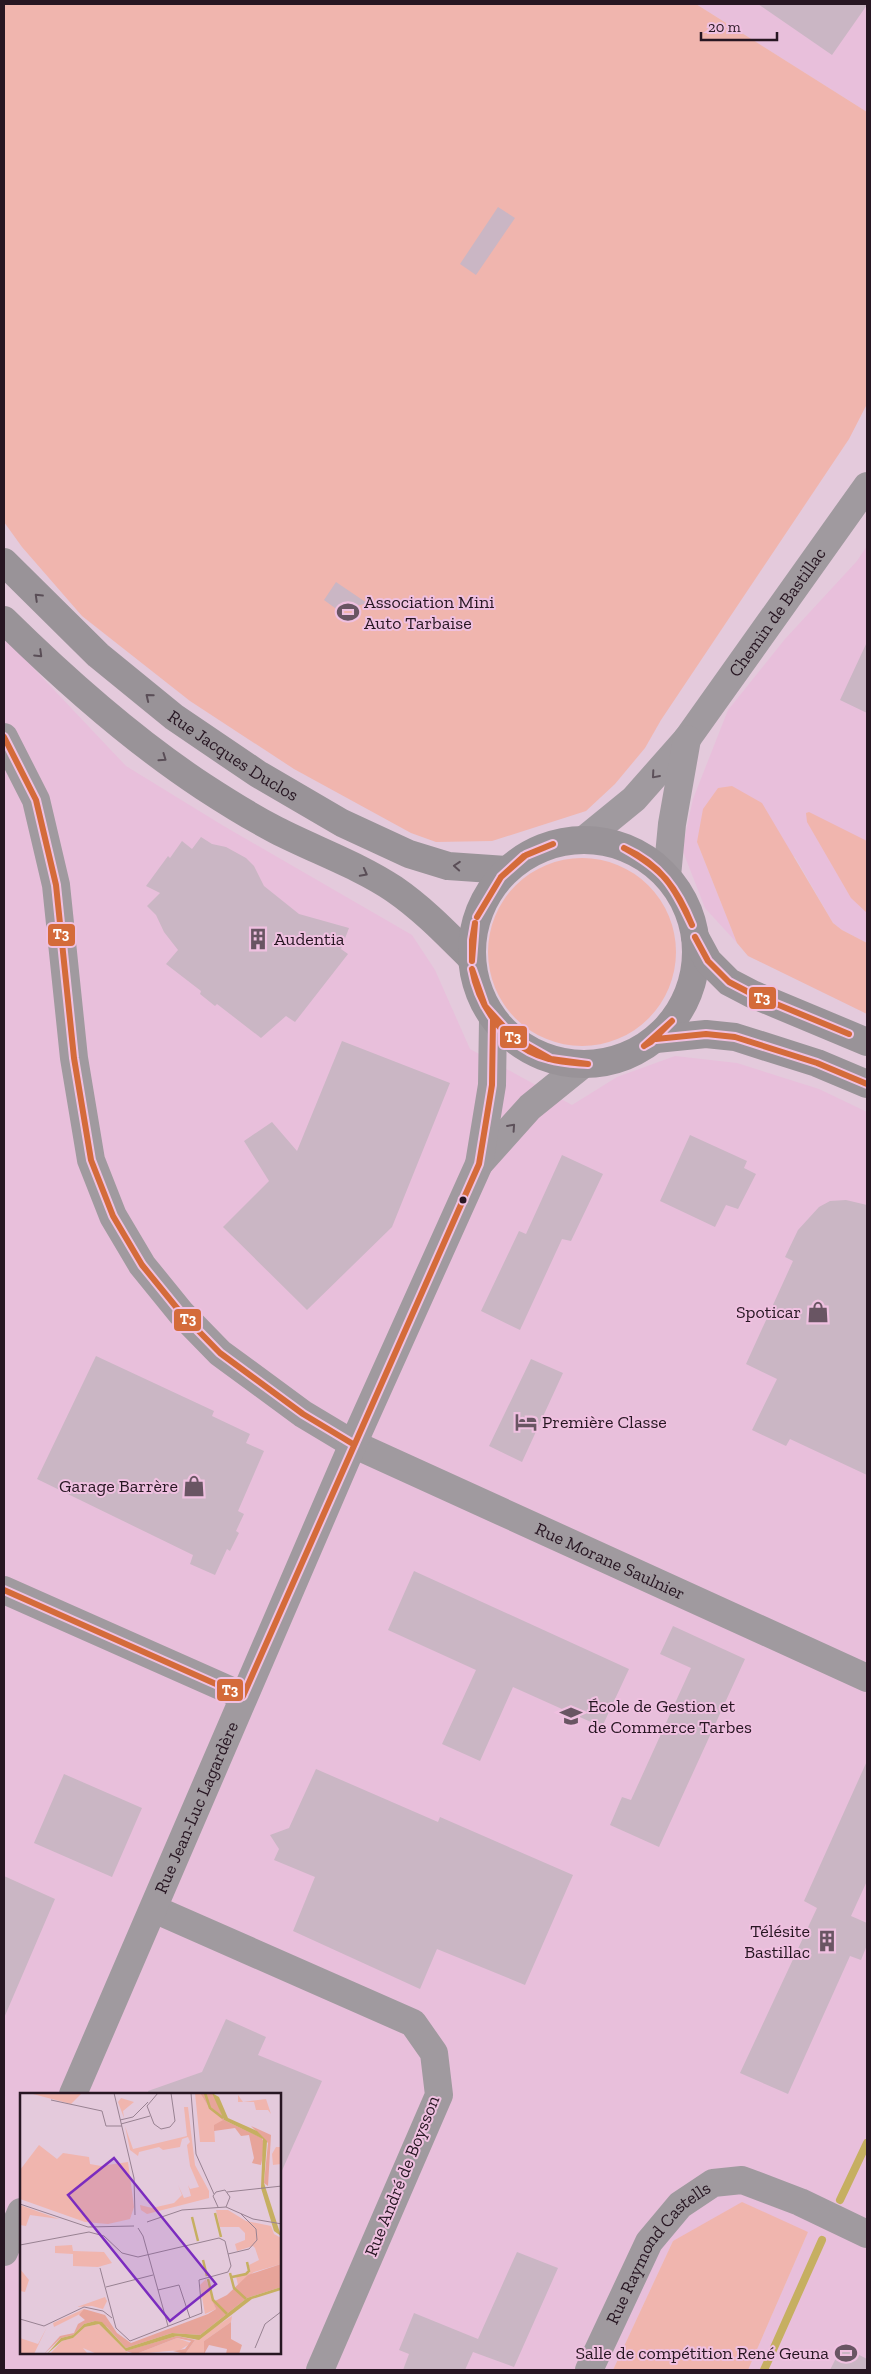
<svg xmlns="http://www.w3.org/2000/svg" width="871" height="2374" font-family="'Zilla Slab',serif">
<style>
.built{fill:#e8bfdb;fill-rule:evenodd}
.green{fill:#f0b5ae}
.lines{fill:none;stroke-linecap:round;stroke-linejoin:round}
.stream{stroke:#c6af61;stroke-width:8}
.building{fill:#cab6c4}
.minor{stroke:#a09a9f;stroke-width:28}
.major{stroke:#999398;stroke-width:28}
.bus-1-casing{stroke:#efc0e0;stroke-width:10}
.bus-1{stroke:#d46b3a;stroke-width:6}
.oneway{stroke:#5a4e57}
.oneway2{stroke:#5d515a}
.bus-dot{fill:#271622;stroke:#efc0e0;stroke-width:2}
.labels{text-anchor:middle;stroke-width:4;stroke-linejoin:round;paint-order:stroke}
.poi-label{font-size:18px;fill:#271622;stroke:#efc0e0;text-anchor:start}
.street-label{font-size:18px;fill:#271622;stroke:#efc0e0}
.inset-river{fill:none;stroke:#c6af61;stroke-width:2.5}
.inset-road{fill:none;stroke:#988292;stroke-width:1}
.view{fill:#7b2cbf;fill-opacity:0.15;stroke:#7b2cbf;stroke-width:2.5}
.inset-edge{fill:none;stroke:#271622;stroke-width:2.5}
.line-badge{stroke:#efc0e0;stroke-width:2}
.badge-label{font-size:14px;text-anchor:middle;font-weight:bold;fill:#fff}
</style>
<rect width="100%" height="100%" fill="#e4cadc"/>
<!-- built -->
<path class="built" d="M696,4H867V112Z
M867,546V943L842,930L833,923L795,857L697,842L737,943L705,908L682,849L693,799L728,710L785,639L857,561Z
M4,637L126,766L222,825L412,935L435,970L470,1049L572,1105L617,1077L675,1056L737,1063L819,1089L867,1112V2370H748L808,2232L673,2241L613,2370H4ZM21,2094H280V2353H21Z"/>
<!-- green -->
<path class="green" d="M4,4H696L867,112V404L849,439L661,720L645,748L615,784L586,811L492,841L436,842L411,833L294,769L190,701L82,616L22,547L4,522Z
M732,786L762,803L833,923L842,930L867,943V1014L748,956L737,943L697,842L703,809L718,788Z
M809,812L867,841V913L851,898L807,822L806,813Z
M488 952a94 94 0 1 1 188 0a94 94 0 1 1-188 0Z
M742,2202L808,2232L748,2370H613L673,2241Z"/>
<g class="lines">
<!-- stream -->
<path class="stream" d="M840,2200L867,2143
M764,2370L822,2240"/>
</g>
<!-- building -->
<path class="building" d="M758,4H867V5L832,55Z
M498,207L515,218L476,275L460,264Z
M336,582L367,603L339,611L324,600Z
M867,642V713L840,700Z
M201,837L212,844L226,847L246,858L254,866L264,886L299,914L349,928L341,949L348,954L295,1022L286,1016L261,1038L217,1004L215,1006L200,994L201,991L166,964L178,950L164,932L156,915L147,906L160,893L146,886L168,856L170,858L182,841L192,849Z
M342,1041L450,1083L392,1227L307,1310L223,1227L269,1181L244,1141L272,1122L297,1151Z
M690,1135L747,1161L744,1168L756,1174L738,1209L726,1205L715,1227L660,1201Z
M562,1155L603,1174L571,1241L562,1239L520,1330L481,1311L519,1231L526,1234Z
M846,1200L867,1205V1475L790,1439L786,1446L752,1430L777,1379L746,1364L793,1261L785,1257L798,1230L819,1207L830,1201Z
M96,1356L214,1411L212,1416L250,1434L246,1443L264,1451L238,1511L244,1514L236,1531L239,1533L230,1551L227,1549L215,1575L190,1564L193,1555L37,1479Z
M531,1359L563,1373L522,1462L489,1446Z
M414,1571L629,1669L602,1727L513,1687L480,1761L442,1744L476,1670L388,1630Z
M673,1626L745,1659L659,1847L610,1825L622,1797L631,1800L691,1668L660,1654Z
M867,1761V1881L851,1916L867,1923V1945L861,1960L850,1956L788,2094L740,2073L817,1908L804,1901Z
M316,1769L438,1822L440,1817L573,1875L525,1985L437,1949L420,1989L293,1931L315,1877L274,1860L279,1849L270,1835L289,1828Z
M64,1774L142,1808L112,1877L34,1843Z
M4,1876L55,1899L4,2018Z
M226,2019L266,2037L258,2055L322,2081L280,2175V2094H149L148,2091L202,2072Z
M517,2252L558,2268L514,2367L473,2352L465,2370H403L409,2354L399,2350L414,2313L478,2339Z
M842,2346L867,2359V2370H830Z"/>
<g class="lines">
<!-- minor -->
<g class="minor">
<path id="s1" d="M4,737L36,800L56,885L74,1058L91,1160L113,1216L142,1265L181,1313L220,1353L303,1414L353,1444L867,1678"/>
<path id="s2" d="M585,839L634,799L687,739L867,486"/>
<path d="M667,876L672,824L687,739"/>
<path d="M479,1164L530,1107L582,1065"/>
<path d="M4,1590L243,1696"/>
<path d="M154,1909L413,2023L434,2053L439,2095L320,2370"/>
<path id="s3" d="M73,2094L353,1444L479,1164L492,1085L493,1020"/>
<path d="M4,2252L21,2212"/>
<path id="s4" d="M589,2370L649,2242L680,2205L713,2183L742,2180L800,2202L867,2234"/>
</g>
<!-- major -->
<g class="major">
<path id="s5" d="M4,562L98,655L174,717L258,774L342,823L409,854L448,866L506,870"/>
<path d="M4,620C66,681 131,739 204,787C227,802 251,817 276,830C315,850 358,865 394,889C423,909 446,933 470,957"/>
<circle cx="584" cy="952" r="112"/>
<path d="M695,937L708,961L729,982L752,994L867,1042"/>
<path d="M656,1039L706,1034L735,1037L817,1063L867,1084"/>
</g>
<!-- bus-1 casing -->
<g class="bus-1-casing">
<path id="bus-1" d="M4,737L36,800L56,885L74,1058L91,1160L113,1216L142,1265L181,1313L220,1353L303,1414L353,1444
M624,848C660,864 678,890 692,925
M624,848C665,871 673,884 692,925
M501,877L524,856L553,844
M501,877L526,855L553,844
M477,917L501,877
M477,917L501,877
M695,937L708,961L729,982L752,994L849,1034
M472,961V940L475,923
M472,961L475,923
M472,969L485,1006L514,1038L551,1059L588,1064
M472,969C479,1009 509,1049 549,1059C562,1063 575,1063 588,1064
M656,1039L706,1034L735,1037L817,1063L867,1084
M644,1046L672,1021
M644,1046L651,1042L672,1021
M4,1590L243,1696L479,1164L492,1085L493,1020"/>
</g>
<!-- bus-1 -->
<use href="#bus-1" class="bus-1"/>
</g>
<!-- one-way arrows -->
<defs><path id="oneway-chevron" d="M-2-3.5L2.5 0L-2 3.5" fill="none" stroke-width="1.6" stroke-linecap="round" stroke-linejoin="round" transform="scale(1.25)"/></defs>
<g class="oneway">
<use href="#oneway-chevron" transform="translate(38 597) rotate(-136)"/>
<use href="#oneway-chevron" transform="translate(39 654) rotate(44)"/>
<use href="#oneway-chevron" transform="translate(149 697) rotate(-141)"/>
<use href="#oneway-chevron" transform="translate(163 758) rotate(35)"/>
<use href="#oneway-chevron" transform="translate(457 866) rotate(-176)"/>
<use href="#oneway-chevron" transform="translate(364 873) rotate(28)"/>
</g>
<g class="oneway2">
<use href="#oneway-chevron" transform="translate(655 775) rotate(131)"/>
<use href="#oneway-chevron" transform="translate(512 1127) rotate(-48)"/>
</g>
<!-- icons -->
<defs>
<g id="stadium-bare" transform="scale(1.725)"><path d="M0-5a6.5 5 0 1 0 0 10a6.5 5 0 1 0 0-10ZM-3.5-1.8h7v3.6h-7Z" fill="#695563" stroke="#efc0e0" stroke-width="2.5" paint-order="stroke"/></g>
<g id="building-bare" transform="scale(1.725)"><path d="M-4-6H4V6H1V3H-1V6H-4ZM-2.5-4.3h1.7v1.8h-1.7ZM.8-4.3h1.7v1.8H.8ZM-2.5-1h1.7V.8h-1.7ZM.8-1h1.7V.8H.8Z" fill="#695563" stroke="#efc0e0" stroke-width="2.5" paint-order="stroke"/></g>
<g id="shop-bare" transform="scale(1.725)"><path d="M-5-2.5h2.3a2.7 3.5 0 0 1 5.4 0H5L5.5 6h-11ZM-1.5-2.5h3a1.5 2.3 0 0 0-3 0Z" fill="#695563" stroke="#efc0e0" stroke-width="2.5" paint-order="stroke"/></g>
<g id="hotel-bare" transform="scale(1.725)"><path d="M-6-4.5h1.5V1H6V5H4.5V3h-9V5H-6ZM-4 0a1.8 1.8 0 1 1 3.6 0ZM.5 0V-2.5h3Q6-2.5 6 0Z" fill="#695563" stroke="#efc0e0" stroke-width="2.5" paint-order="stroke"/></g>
<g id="university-bare" transform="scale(1.725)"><path d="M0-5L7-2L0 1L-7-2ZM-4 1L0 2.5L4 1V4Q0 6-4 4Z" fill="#695563" stroke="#efc0e0" stroke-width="2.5" paint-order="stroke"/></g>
</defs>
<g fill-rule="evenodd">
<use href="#stadium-bare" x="348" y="612"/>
<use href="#building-bare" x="258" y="939"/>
<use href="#shop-bare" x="818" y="1312"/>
<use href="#hotel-bare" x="526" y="1422"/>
<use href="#shop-bare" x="194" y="1486"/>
<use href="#university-bare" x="571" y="1716"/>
<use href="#building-bare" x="827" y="1941"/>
<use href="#stadium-bare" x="846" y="2353"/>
</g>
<!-- markers -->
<circle class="bus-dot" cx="463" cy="1200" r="4.5"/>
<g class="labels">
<!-- poi labels -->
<g class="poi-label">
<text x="364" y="608">Association Mini<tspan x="364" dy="21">Auto Tarbaise</tspan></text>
<text x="274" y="945">Audentia</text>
<text x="801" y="1318" text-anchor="end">Spoticar</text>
<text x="542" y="1428">Première Classe</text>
<text x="178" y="1492" text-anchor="end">Garage Barrère</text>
<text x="588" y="1712">École de Gestion et<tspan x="588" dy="21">de Commerce Tarbes</tspan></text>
<text x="810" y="1937" text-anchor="end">Télésite<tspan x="810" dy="21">Bastillac</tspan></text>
<text x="829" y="2359" text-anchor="end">Salle de compétition René Geuna</text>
</g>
<!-- street labels -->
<g class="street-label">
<text dy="6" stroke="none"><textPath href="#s2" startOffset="299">Chemin de Bastillac</textPath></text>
<text dy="6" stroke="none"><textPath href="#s5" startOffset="301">Rue Jacques Duclos</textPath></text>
<text dy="6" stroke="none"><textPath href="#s1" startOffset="1114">Rue Morane Saulnier</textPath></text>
<text dy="6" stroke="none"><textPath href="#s3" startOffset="312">Rue Jean-Luc Lagardère</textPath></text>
<text transform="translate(402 2176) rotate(-68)" y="6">Rue André de Boysson</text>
<text dy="6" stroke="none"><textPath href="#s4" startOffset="138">Rue Raymond Castells</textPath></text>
</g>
</g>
<!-- overview -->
<g transform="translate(20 2093)">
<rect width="261" height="261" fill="#e4cadc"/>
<path d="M9,0H62L51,11ZM175,0H180L190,16L204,27L194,33L195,49H180ZM218,2L223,9L246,6L251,21L248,17H236L234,9H218ZM101,5L114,9L103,18L104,25L98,9ZM164,14H168L175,72L189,98V105L127,121L121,117L120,112L132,115L154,110L162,102L158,92L164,105L171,103L168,92L170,96L179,94L170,73L167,52L170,49L168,44L162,46L160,54L143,57L139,54L119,59L118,63L110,57L105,33L113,56L167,43ZM19,52L37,66L43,60L69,64L70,71L81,73L108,69L114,114L110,126L88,131L65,129L0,106V77ZM256,54H261V71L253,72L252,61ZM0,112L39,126L10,122L6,133L0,132ZM196,117H208L226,128L251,133L254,141L261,145V171L234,179L218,192L216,183L230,180L229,172L239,167L235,155L233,153L217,158L215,151L225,147V140L219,134H200ZM52,152L53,158L84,159L92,170L78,174L53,173V161L35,160V153ZM0,176L9,187L5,199L0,198ZM186,186L196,216L185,221L180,192ZM85,204L87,208L83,216L72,213L57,214ZM64,216V219L34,234L33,230ZM212,223L211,229L184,248V261H165L175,247ZM79,231L109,261H77L63,255L67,260L30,261L42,248L53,245L65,234ZM27,234L14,261H0V245L18,251ZM157,245L171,250L160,257L116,261Z" fill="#f0b5ae"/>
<path d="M180,0H192L195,4L204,27L242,45L245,53L241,72L232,70L234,65L229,42L221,43L215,35L194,38V32L203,27L190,16ZM231,33L251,42L248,93L244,90L248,50ZM261,171V194L227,205L180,242L152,240L106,255L87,234L75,228L64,231L53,242L41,245L24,261L40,243L54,240L58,231L65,227L59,222L64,216L85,222L97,240L111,250L188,221L196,216L193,209L207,202L228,182ZM211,229V246L222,252L219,261H206L207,256L189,252L184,261V248ZM157,243L175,247L165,261L153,258L165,256L171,248L157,245L116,261L105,258Z" fill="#e7a49a"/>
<path d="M192,0L199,4L208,25L237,38L247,48L244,90L261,143L254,138L241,95L243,46L204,27ZM261,194V197L232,206L179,247L157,243L106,258L79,231L65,234L53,245L42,248L27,261L41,245L53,242L64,231L75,228L82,229L106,255L152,240L180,242L227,205Z" fill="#c6af61"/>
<path class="inset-river" d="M185,0L190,15L203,25M195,120L201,144M172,124L178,148M183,167L187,183M210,180L214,195L226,206M212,184L226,181L229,178L227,169M188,186L193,207L207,221"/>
<path class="inset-road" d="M94,0L114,85L115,122M138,0L127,13L134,31L141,36L150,34L155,28L151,0M171,0L176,61L194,101M31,7L82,18L86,33H102M100,27L113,24L128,9M101,31L130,23M207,99L262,93M0,111L68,134L114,133M206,114L233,126L262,131M127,129L162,117L206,114L210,104L205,97L196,99L193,103L198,114M118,135L123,143L148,233M0,152L69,139L84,143L102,160L118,164L199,145L205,148L211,173L208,179L179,187L182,220L110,248L96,235L80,175M208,161L229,156L237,147L236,136L221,121M86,194L133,182M138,197L159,192L170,225M0,226L24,233L64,214L83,218L92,225M235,255L245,231L262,218"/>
<path class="view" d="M94,65L196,191L150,228L48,102Z"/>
<rect width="261" height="261" class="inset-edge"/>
</g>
<g class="line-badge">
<rect x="47" y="923" width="29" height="24" rx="5" fill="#d46b3a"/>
<rect x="748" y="986" width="29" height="24" rx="5" fill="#d46b3a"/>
<rect x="499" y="1025" width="29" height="24" rx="5" fill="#d46b3a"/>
<rect x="173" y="1308" width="29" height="24" rx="5" fill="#d46b3a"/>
<rect x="216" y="1678" width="28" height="24" rx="5" fill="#d46b3a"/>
</g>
<g class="badge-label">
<text x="61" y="939">T3</text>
<text x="762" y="1003">T3</text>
<text x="513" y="1042">T3</text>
<text x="188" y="1324">T3</text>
<text x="230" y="1695">T3</text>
</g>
<!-- border -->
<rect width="871" height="2374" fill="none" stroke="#271622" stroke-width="10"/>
<!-- scale -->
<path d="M701 32v8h76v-8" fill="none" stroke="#271622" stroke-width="2.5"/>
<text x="708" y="32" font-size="15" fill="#271622" stroke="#efc0e0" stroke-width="4" paint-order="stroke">20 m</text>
</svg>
